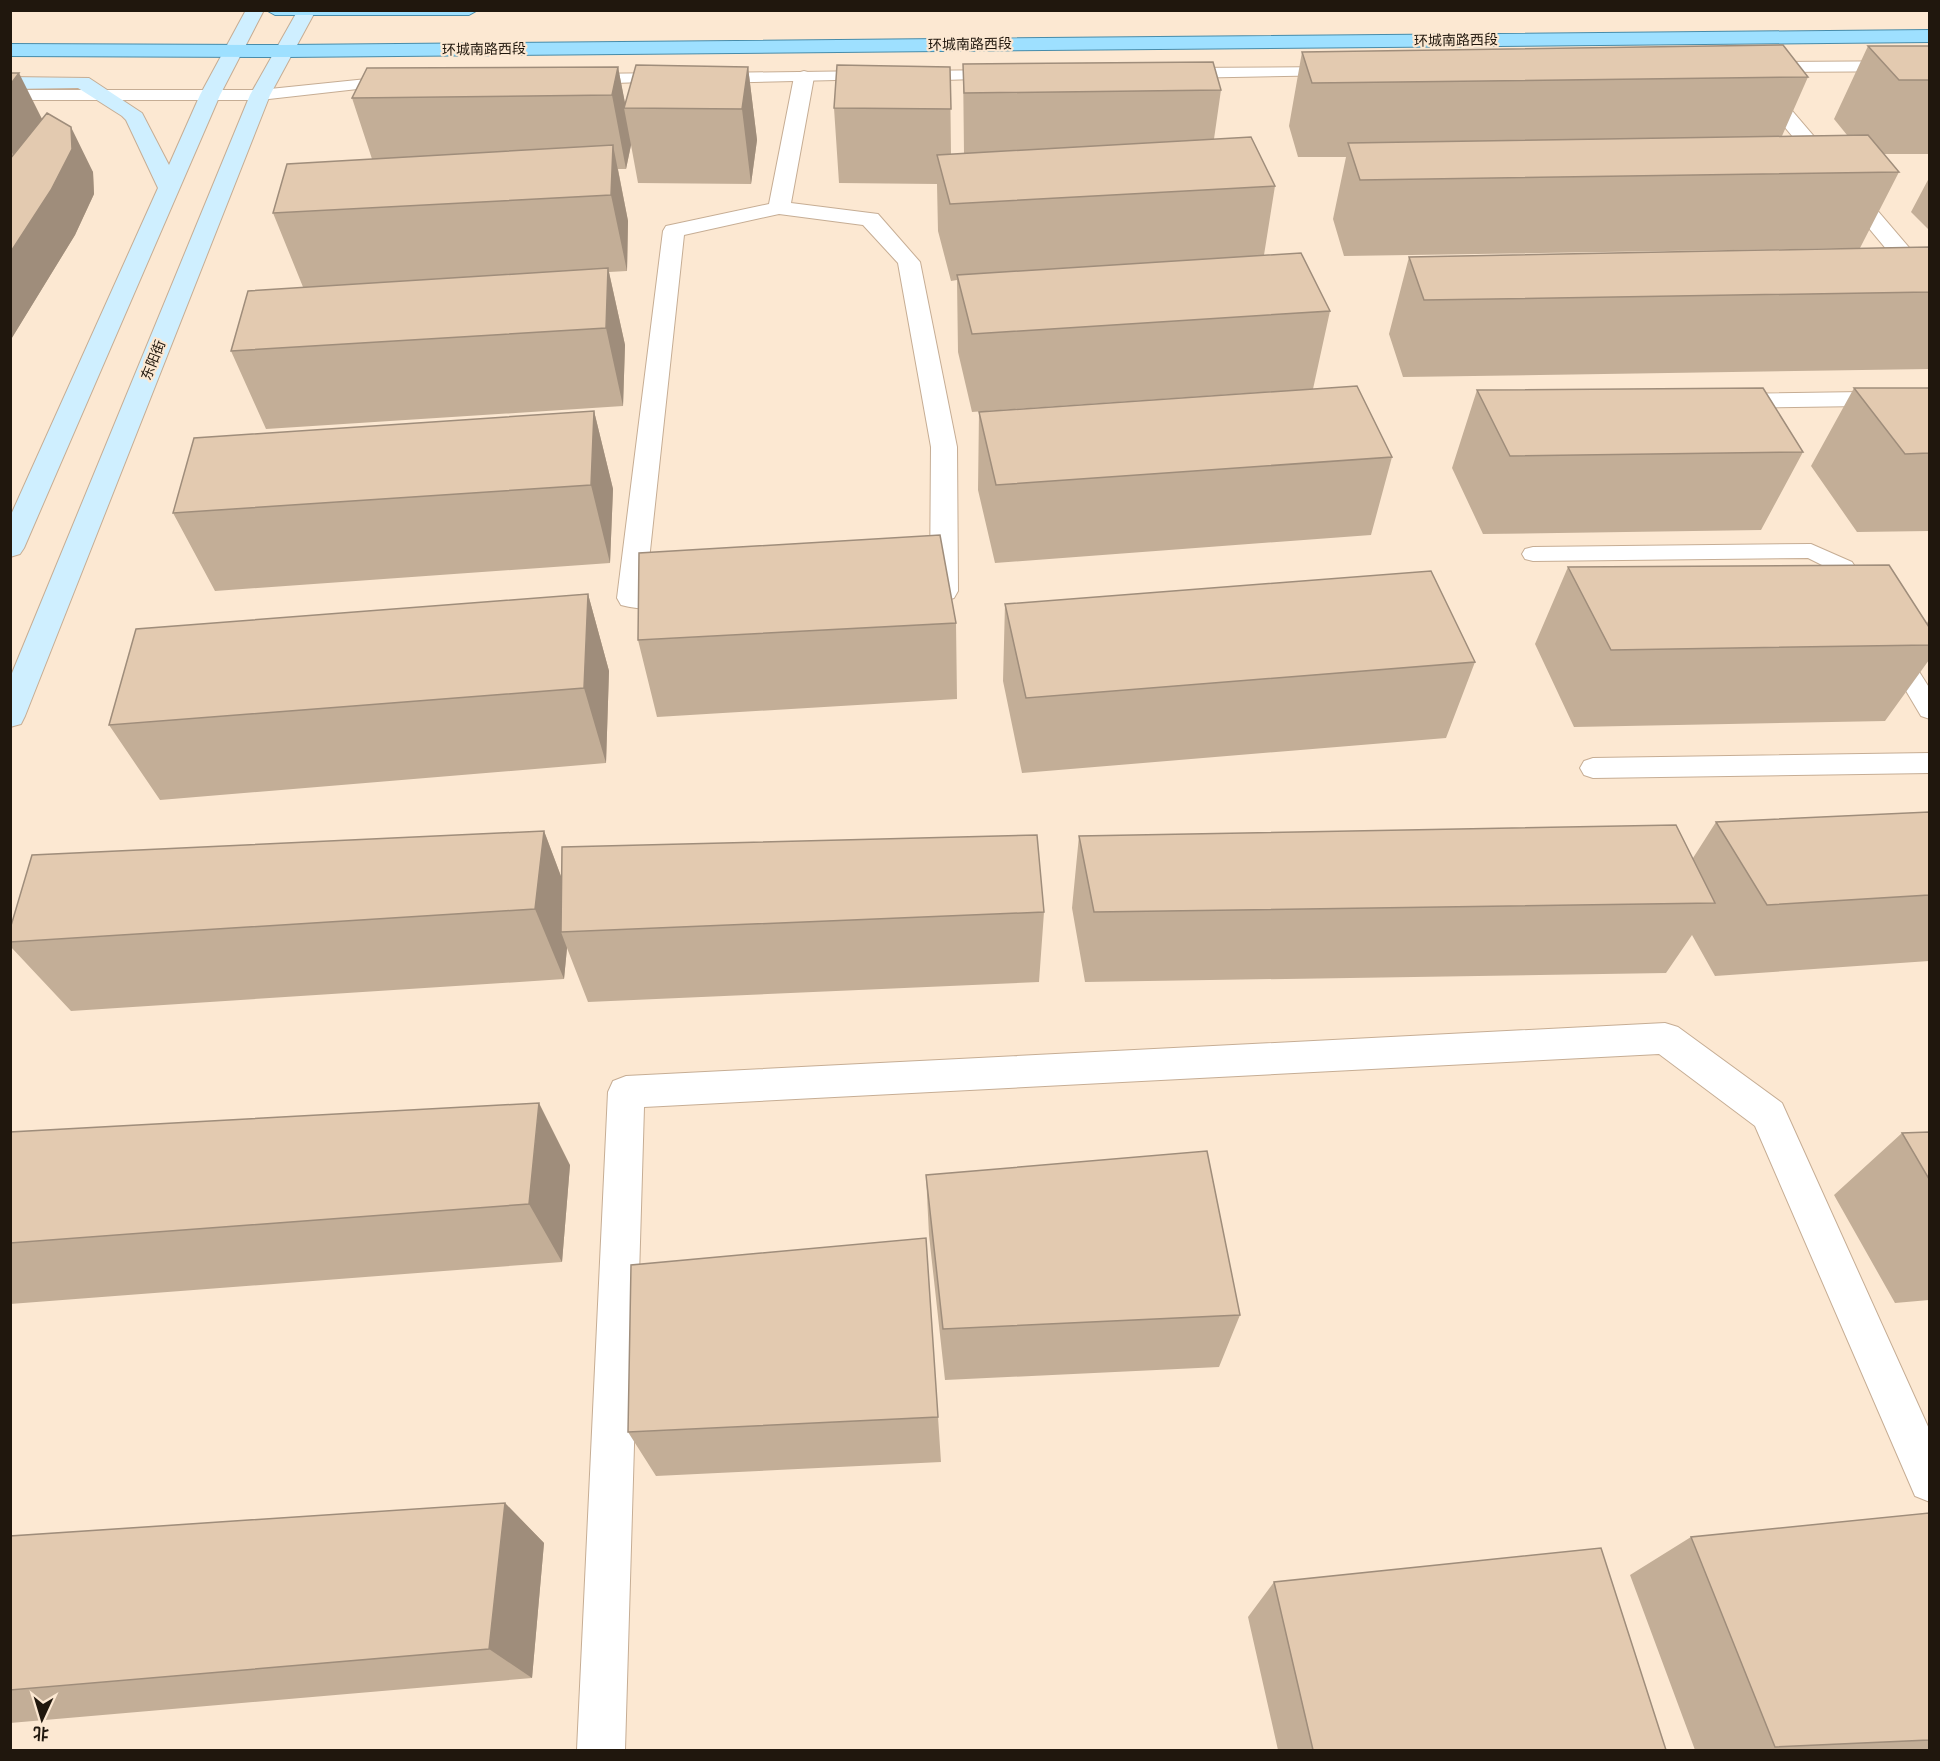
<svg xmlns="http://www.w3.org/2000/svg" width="1940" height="1761" font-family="'Fira Sans Condensed','Noto Sans SC',sans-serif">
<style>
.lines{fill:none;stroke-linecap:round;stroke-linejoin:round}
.lane-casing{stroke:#c6ad94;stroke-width:2}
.street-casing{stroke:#c6ad94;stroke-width:2}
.secondary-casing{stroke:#c6ad94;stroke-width:2}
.primary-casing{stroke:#488caa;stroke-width:2}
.lane{fill:#fff;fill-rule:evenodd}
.street{fill:#fff;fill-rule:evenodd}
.secondary{fill:#cfefff;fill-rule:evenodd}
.primary{fill:#9ee0ff;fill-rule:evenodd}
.wall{fill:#c3ae97}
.shaded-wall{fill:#9f8d7b}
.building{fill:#e3cab0;stroke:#9f8d7b;stroke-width:1.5}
.labels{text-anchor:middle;stroke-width:4.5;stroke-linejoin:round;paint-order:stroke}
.far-street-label{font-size:14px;fill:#20170d;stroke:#fce8d2}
</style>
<rect width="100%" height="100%" fill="#fce8d2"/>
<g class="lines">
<!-- lane casing -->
<g class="lane-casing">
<path id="lane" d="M1930,61V71L1763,72L1755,67L1763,62Z
M1335,67L1343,72L1341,75L1181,78L1173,73L1181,68Z
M999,70L1007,75L1005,78L914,81L906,76L914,71Z
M873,71L879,73L881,76L879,79L713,83L705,78L713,73Z
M669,73L677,78L675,81L584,84L576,79L584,74Z
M396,76L404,81L402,84L260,100H10V90H260Z
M1811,544L1852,562L1874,596L1870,602L1862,604L1854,602L1836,572L1808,558L1533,561L1525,559L1522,554L1525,549L1533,547Z
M1895,644L1903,646L1930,689V719L1921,716L1883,652L1887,646Z
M1930,753V773L1593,778L1584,775L1580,768L1584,761L1593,758Z"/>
</g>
<!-- street casing -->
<g class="street-casing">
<path id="street" d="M804,71L811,73L814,77L791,203L878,214L920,262L957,447L958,591L954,598L944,601L924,598L920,591L924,584L930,583L931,447L898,263L863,225L779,214L684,235L646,588L684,587L694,590L698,597L694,604C673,610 642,611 621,605L617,598L663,231L666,226L769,204L794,77L797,73Z
M1755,86L1777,93L1930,272V294L1922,292L1763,101L1748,96L1745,92L1748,88Z
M1930,391V405L1724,408L1715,406L1712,401L1715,396L1724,394Z
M1665,1023L1678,1027L1782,1103L1930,1431V1502L1915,1496L1755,1126L1659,1054L644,1107L625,1750H577L608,1092L613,1081L626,1076Z"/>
</g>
<!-- secondary casing -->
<g class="secondary-casing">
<path id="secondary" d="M246,10H264L220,95L24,548L20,554L10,557V517L158,188L126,120L122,116L78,88L10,89V77L89,78L142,113L169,165L200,95Z
M298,10H316L270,95L25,716L21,724L10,727V678L250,95Z"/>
</g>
<!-- primary casing -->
<g class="primary-casing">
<path id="primary" d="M266,10H478L469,15H275Z
M1930,30V42L286,57L10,56V44L286,45Z"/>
</g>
<!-- lane -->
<use href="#lane" class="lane"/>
<!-- street -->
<use href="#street" class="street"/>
<!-- secondary -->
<use href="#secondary" class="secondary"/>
<!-- primary -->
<use href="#primary" class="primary"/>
</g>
<!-- wall -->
<path class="wall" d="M1868,46H1929V154H1884L1899,172L1860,248L1344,256L1333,219L1346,157H1298L1289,126L1302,52L1808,77L1782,136L1847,135L1834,119Z
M963,64L1221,90L1214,139L1275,186L1264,255L1330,311L1313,389L1392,457L1371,535L995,563L978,490L979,412L1281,391L972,412L958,352L957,280L951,281L938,231L937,184L839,183L834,108L950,67L951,154H964Z
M618,67L625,104L748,67L757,140L751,184L638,183L631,145L626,169H618L628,221L627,271L609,272L625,345L623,406L266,429L231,351L303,287L273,213L372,159L352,98Z
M10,73L42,119L93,172L94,194L75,235L10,341Z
M1929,178V230L1911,212Z
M1929,247V369L1403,377L1389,334L1409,257Z
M1854,388H1929V531L1857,532L1811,466Z
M1477,390L1803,452L1761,530L1483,534L1452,468Z
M594,411L613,489L610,563L215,591L173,513Z
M1568,567L1927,623L1929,619V660L1885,721L1574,727L1535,644Z
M588,594L609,671L606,763L160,800L109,725Z
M1005,604L1475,662L1446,738L1022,773L1003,681Z
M956,623L957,699L657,717L638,640Z
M1929,812V961L1715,976L1692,935L1666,973L1085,982L1072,908L1079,836L1693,858L1716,822Z
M544,831L562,879L1044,912L1039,982L588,1002L567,948L564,979L71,1011L10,946V929Z
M10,1132L570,1165L562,1262L10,1304Z
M1929,1132V1300L1895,1303L1834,1195L1902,1133Z
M926,1175L1240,1315L1219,1367L945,1380L929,1235Z
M938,1417L941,1462L656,1476L628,1432Z
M505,1503L544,1543L532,1678L10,1723V1536Z
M1929,1513V1750H1695L1630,1575L1691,1537Z
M1274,1582L1666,1750H1278L1248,1617Z"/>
<!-- shaded-wall -->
<path class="shaded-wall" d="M618,67L626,108H624L631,145L626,169L612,95Z
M748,67L757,140L751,184L742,109Z
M19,73L56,147L30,187L10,149V85Z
M71,127L93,172L94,194L75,235L10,341V222Z
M613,145L628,221L627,271L611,195Z
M608,268L625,345L623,406L606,328Z
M594,411L613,489L610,563L591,485Z
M588,594L609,671L606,763L584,688Z
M544,831L571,903L561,932L567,948L564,979L535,909Z
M539,1103L570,1165L562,1262L529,1204Z
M505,1503L544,1543L532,1678L489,1649Z"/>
<!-- building -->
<path class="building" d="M1783,45L1808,77L1312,83L1302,52Z
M1868,46H1929V80H1899Z
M1213,62L1221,90L964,93L963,64Z
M636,65L748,67L742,109L624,108Z
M837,65L950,67L951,109L834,108Z
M618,67L612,95L352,98L367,68Z
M10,73H19L10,85Z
M47,113L71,127L72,149L51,190L10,253V159Z
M1868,135L1899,172L1360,180L1348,143Z
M1251,137L1275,186L950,204L937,155Z
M613,145L611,195L273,213L287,164Z
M1929,247V292L1424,300L1409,257Z
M1301,253L1330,311L972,334L957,275Z
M608,268L606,328L231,351L248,291Z
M1357,386L1392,457L996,485L979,412Z
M1763,388L1803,452L1510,456L1477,390Z
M1854,388H1929V453L1905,454Z
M594,411L591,485L173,513L194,438Z
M940,535L956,623L638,640L639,553Z
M1889,565L1929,627V645L1611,650L1568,567Z
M1431,571L1475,662L1026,698L1005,604Z
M588,594L584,688L109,725L136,629Z
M1929,812V895L1767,905L1716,822Z
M1676,825L1715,903L1094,912L1079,836Z
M544,831L535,909L10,942V929L32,855Z
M1037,835L1044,912L561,932L562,847Z
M539,1103L529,1204L10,1243V1132Z
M1929,1132V1179L1902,1133Z
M1207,1151L1240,1315L943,1329L926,1175Z
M926,1238L938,1417L628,1432L631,1265Z
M505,1503L489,1649L10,1690V1536Z
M1929,1513V1740L1775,1747L1691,1537Z
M1601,1548L1666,1750H1313L1274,1582Z"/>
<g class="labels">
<!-- far-street labels -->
<g class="far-street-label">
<text transform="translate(1456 40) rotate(-1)" y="5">环城南路西段</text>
<text transform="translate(970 44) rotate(-1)" y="5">环城南路西段</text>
<text transform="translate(484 49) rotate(-1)" y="5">环城南路西段</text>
<text transform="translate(153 360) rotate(-68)" y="5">东阳街</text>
</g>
</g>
<!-- border -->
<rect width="1940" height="1761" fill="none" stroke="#20170d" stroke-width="24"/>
<!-- north arrow -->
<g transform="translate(42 1719) rotate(184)" stroke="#fce8d2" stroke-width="4.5" paint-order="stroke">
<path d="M0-4.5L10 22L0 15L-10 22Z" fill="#20170d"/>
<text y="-9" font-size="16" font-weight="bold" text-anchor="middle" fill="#20170d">北</text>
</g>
</svg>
